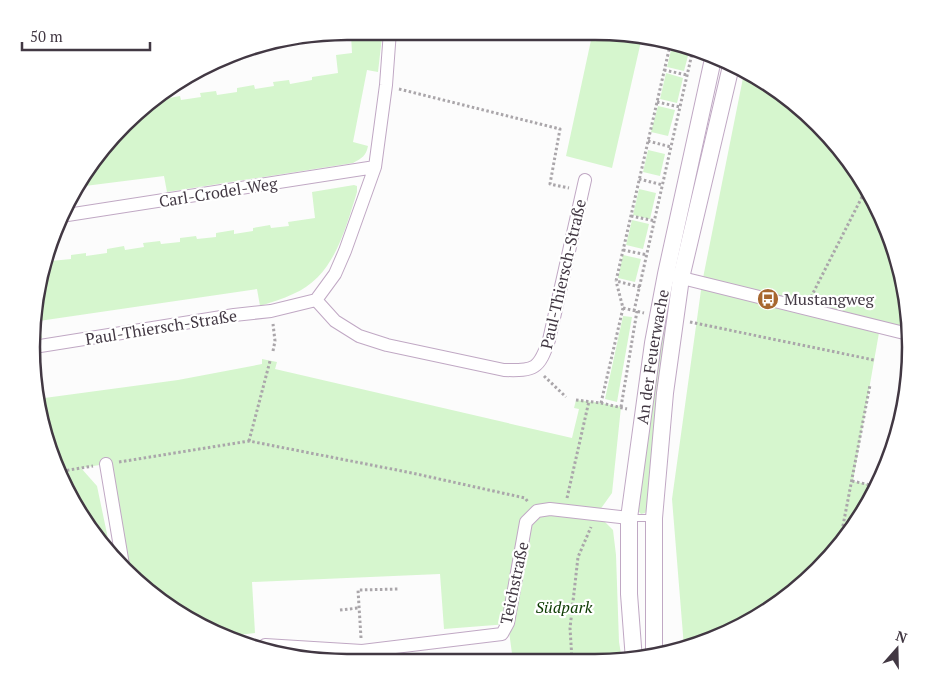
<svg xmlns="http://www.w3.org/2000/svg" width="942" height="694" font-family="'PT Serif',serif">
<style>
.green{fill:#d6f6ce}
.lines{fill:none;stroke-linecap:round;stroke-linejoin:round}
.service-casing{stroke:#c0a8c4;stroke-width:8}
.minor-casing{stroke:#c0a8c4;stroke-width:14}
.tertiary-casing{stroke:#c0a8c4;stroke-width:18}
.path{stroke:#aaa6aa;stroke-width:3;stroke-dasharray:2.5 2.5;stroke-linecap:butt}
.service{stroke:#fff;stroke-width:6}
.minor{stroke:#fff;stroke-width:12}
.tertiary{stroke:#fff;stroke-width:16}
.labels{text-anchor:middle;stroke-width:4.5;stroke-linejoin:round;paint-order:stroke}
.street-label{font-size:16px;fill:#423843;stroke:#fff}
.poi-label{font-size:16px;fill:#423843;stroke:#fff;text-anchor:start}
.park-label{font-size:16px;font-style:italic;fill:#0c3a00;stroke:#fff}
.rim{fill:none;stroke:#423843;stroke-width:2.5}
</style>
<rect width="100%" height="100%" fill="#fcfcfc"/>
<!-- green -->
<path class="green" d="M593,31L642,37L612,168L566,156Z
M351,35L382,37L378,72L367,70L353,142L368,146C366,156 362,158 353,163L167,192L164,176L77,187L110,139L149,105L164,102V99L180,96L181,100L201,97L200,93L216,91L217,95L237,92V88L254,85L255,89L274,86L273,82L289,80L290,84L312,80V77L338,73L336,55L352,53Z
M673,42L690,48L684,71L667,67Z
M666,73L683,78L677,103L660,99Z
M744,73L770,84L845,155L900,265L904,326L902,332L880,327L853,481L875,486L869,505L787,597L716,639L684,647L672,499L702,283Z
M658,106L675,110L668,136L651,132Z
M648,150L665,154L660,176L643,172Z
M354,185L357,186V192C345,230 334,277 293,294C283,299 271,302 260,306L257,289L39,321L42,338L34,339V306L48,258H50L51,261L71,259V255L86,253V256L107,253V249L124,246L125,250L144,247L143,243L160,241L161,244L180,242V238L196,236L197,239L216,237V233L234,230V234L253,231V228L270,225L271,228L289,226L288,222L315,218L312,192Z
M639,189L656,193L650,219L633,215Z
M632,220L649,224L643,249L626,245Z
M623,255L641,259L635,282L618,278Z
M623,316L632,317L617,402L605,399Z
M662,324L671,325L647,509L645,513L641,514L637,510Z
M262,359L277,362L275,369L572,438L579,409L574,408L576,400L601,403L621,407L612,493L597,514L613,530L616,555L619,642L622,660L513,661L508,624L444,629L440,574L252,582L255,633L230,636L207,630L155,597L127,570L106,464L81,468L97,486L111,553L97,539L55,468L37,399L178,380L262,364Z"/>
<g class="lines">
<!-- service casing -->
<g class="service-casing">
<path id="service" d="M631,518H653"/>
</g>
<!-- minor casing -->
<g class="minor-casing">
<path id="minor" d="M61,216L375,167
M674,276L904,333
M316,300L335,321L359,336L387,345L504,370C535,371 539,369 549,340L585,180
M34,347L234,315L271,311L316,300L335,274L345,251L375,167L386,85L390,31
M106,464L123,565
M265,645L362,651L502,634L508,623L526,522L537,511L550,509L629,518"/>
</g>
<!-- tertiary casing -->
<g class="tertiary-casing">
<g id="tertiary">
<path d="M654,655V518L665,393L681,278L731,66"/>
<path id="s1" d="M634,660L629,594V518L653,343L666,274L713,59"/>
</g>
</g>
<!-- path -->
<path class="path" d="M664,70L687,75
M399,89L560,129L550,184L569,188
M657,102L680,107
M648,141L671,147
M639,179L663,185
M631,216L655,221
M623,250L647,255
M640,287L616,281L671,41
M811,297L864,193
M623,308L644,313
M634,311L693,49
M690,322L874,360
M273,351L275,341L273,324
M544,376L566,397
M576,400L601,403L627,409
M601,403L623,308L616,281
M621,407L637,311
M249,441L270,361
M119,462L249,441L412,473L525,498L528,502
M57,472L93,466
M852,481L875,486
M567,498L589,401
M841,536L870,385
M340,610L358,608
M361,638L358,590L399,589
M572,660L570,628L578,557L591,527"/>
<!-- service -->
<use href="#service" class="service"/>
<!-- minor -->
<use href="#minor" class="minor"/>
<!-- tertiary -->
<use href="#tertiary" class="tertiary"/>
</g>
<!-- icons -->
<defs>
<g id="bus-disc" transform="scale(1.125)"><circle r="9.5" fill="#a7672f" stroke="#fff"/><path d="M-5-6H5V4H4V6H2V4H-2V6H-4V4H-5ZM-3.5-4V0h7V-4ZM-3.5 1.2v1.5H-2V1.2ZM2 1.2v1.5H3.5V1.2Z" fill="#fff"/></g>
</defs>
<g fill-rule="evenodd">
<use href="#bus-disc" x="768" y="299"/>
</g>
<g class="labels">
<!-- street labels -->
<g class="street-label">
<text transform="translate(218 192) rotate(-9)" y="6">Carl-Crodel-Weg</text>
<text transform="translate(563 274) rotate(-77)" y="6">Paul-Thiersch-Straße</text>
<text transform="translate(161 327) rotate(-9)" y="6">Paul-Thiersch-Straße</text>
<text dy="6" stroke="none"><textPath href="#s1" startOffset="305">An der Feuerwache</textPath></text>
<text transform="translate(514 583) rotate(-78)" y="6">Teichstraße</text>
</g>
<!-- poi labels -->
<g class="poi-label">
<text x="784" y="305">Mustangweg</text>
</g>
<!-- park labels -->
<g class="park-label">
<text x="564" y="613">Südpark</text>
</g>
</g>
<!-- crop -->
<path d="M0 0H942V694H0ZM347 40H595A307 307 0 0 1 902 347V347A307 307 0 0 1 595 654H347A307 307 0 0 1 40 347V347A307 307 0 0 1 347 40Z" fill="#fff" fill-rule="evenodd"/>
<path class="rim" d="M347 40H595A307 307 0 0 1 902 347V347A307 307 0 0 1 595 654H347A307 307 0 0 1 40 347V347A307 307 0 0 1 347 40Z"/>
<!-- north arrow -->
<g transform="translate(897 649) rotate(20)" stroke="#ffffff" stroke-width="4" paint-order="stroke">
<path d="M0-4L9 19L0 12L-9 19Z" fill="#423843"/>
<text y="-8" font-size="14" font-weight="bold" text-anchor="middle" fill="#423843">N</text>
</g>
<!-- scale -->
<path d="M22 42v8h128v-8" fill="none" stroke="#423843" stroke-width="2.5"/>
<text x="30" y="42" font-size="15" fill="#423843" stroke="#ffffff" stroke-width="4" paint-order="stroke">50 m</text>
</svg>
